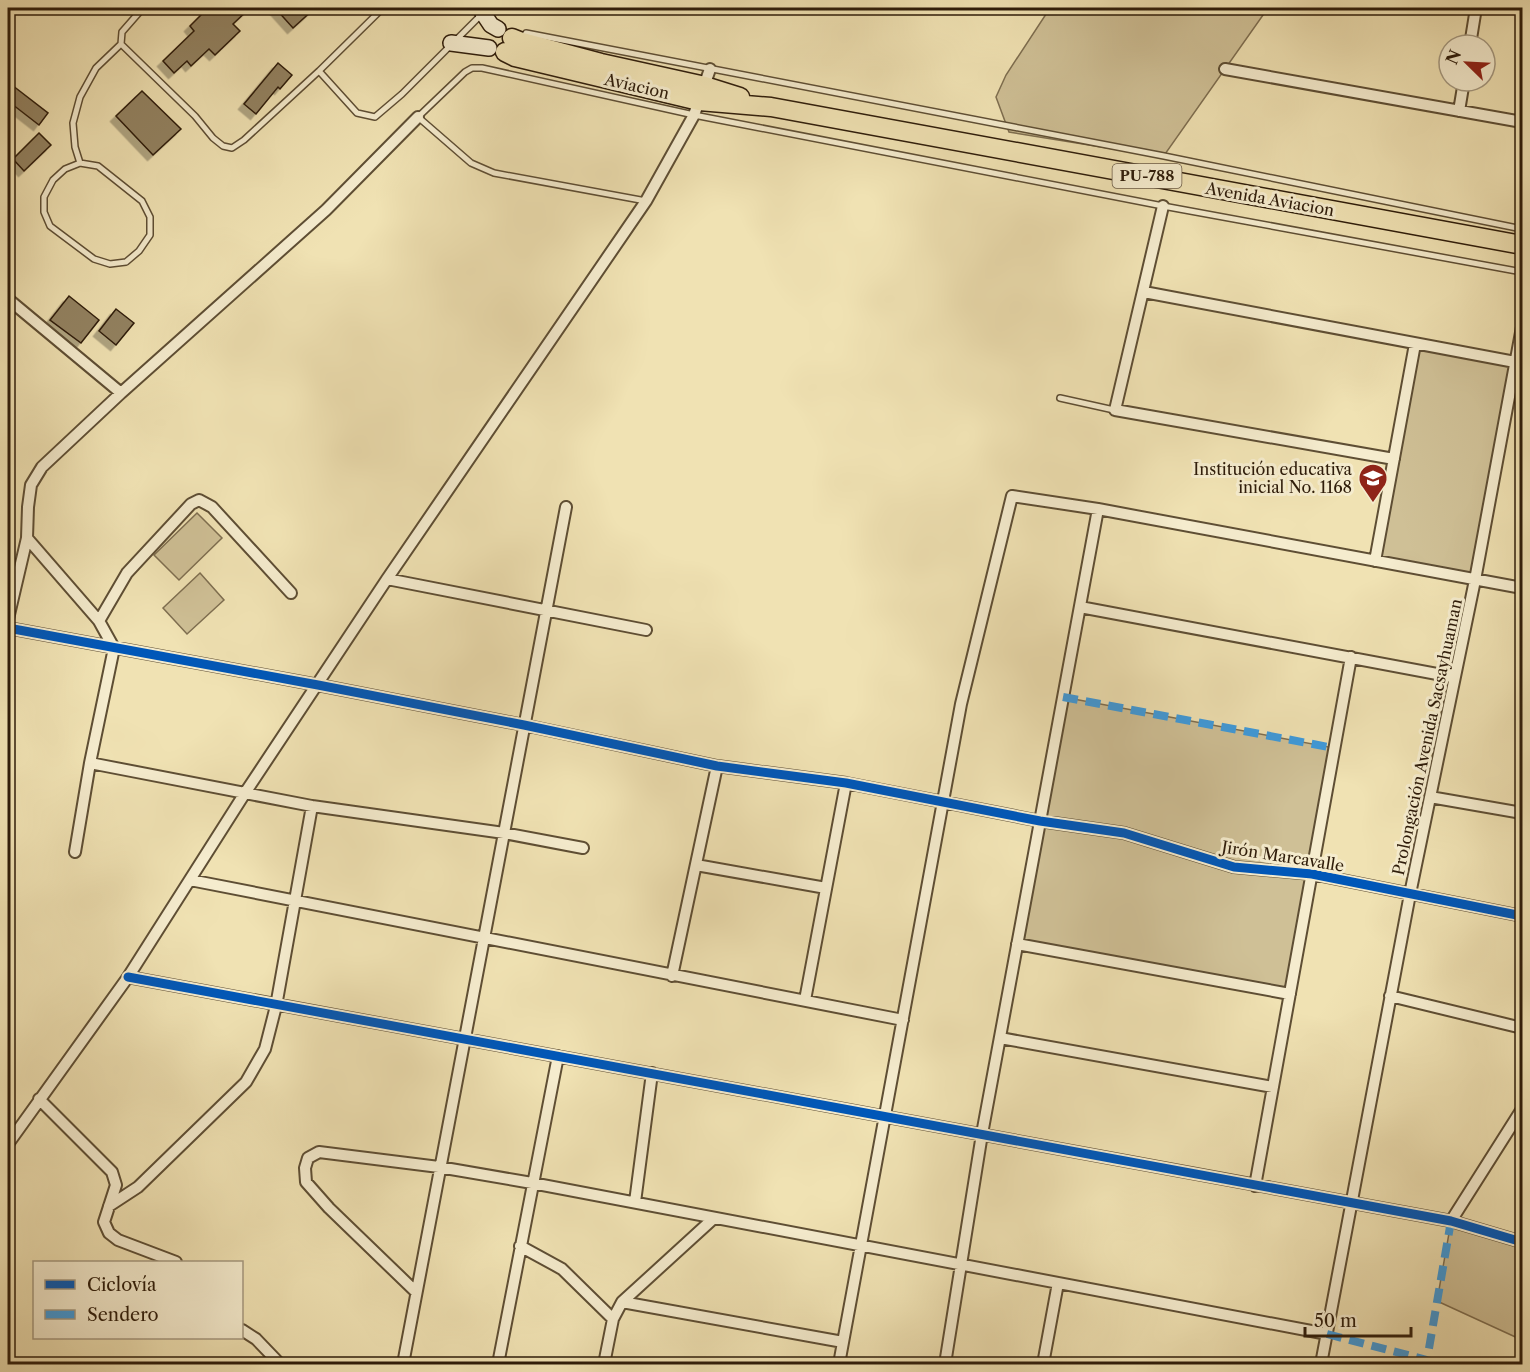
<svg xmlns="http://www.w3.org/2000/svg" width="1530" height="1372" font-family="'Libre Caslon Text',serif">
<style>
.green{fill:#cfc096;stroke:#7e6e50;stroke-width:1.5}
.building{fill:#938362;stroke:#2e1c0a;stroke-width:1.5;filter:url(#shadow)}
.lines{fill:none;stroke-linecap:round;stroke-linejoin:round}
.lane-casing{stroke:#5e4e34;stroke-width:8}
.street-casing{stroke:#5e4e34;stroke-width:14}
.secondary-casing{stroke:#2e1c0a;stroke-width:18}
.primary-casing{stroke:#2e1c0a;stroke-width:21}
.lane{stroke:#f5ecce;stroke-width:5}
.street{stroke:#f5ecce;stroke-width:10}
.secondary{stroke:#f5ecce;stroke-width:15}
.primary{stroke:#f0e2b3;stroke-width:18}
.quiet{stroke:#3d9bde;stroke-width:8;stroke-dasharray:15 8;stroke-linecap:butt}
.cycleway-casing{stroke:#f5ecce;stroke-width:13}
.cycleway{stroke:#0057b8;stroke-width:9}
.labels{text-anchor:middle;stroke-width:6;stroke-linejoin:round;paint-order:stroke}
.shield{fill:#f5ecce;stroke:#6a5a45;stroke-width:1.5}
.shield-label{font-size:15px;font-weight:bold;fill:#2e1c0a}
.street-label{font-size:16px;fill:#2e1c0a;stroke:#f5ecce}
.poi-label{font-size:16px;fill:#2e1c0a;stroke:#f5ecce;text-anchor:end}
</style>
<defs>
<filter id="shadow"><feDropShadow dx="-5.5" dy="5.5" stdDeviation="0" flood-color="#0004"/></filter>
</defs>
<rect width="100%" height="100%" fill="#f0e2b3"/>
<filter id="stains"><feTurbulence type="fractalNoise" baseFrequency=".00333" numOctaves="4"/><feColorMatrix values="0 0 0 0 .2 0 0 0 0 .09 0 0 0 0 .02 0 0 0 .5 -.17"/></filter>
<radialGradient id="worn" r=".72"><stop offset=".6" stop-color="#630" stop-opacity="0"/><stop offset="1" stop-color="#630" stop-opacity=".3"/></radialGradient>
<!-- green -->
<path class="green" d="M1050,8H1268L1163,157L1009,132L996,97L1006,75Z
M1415,344L1515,362L1475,580L1375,561Z
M197,513L222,538L179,580L154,555Z
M200,573L224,600L187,634L163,608Z
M1063,697L1334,748L1290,994L1017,944Z
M1451,1222L1522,1243V1340L1437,1301Z"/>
<!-- building -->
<path class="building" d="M208,8H250L233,24L240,31L215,55L209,49L191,66L187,61L174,73L163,61L194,31L190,26Z
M275,8H315L293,28Z
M278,63L292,75L280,89L278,87L256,114L244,104Z
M8,82L48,113L39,125L8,101Z
M142,91L181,129L153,155L116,116Z
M39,133L51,145L24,171L13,159Z
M69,296L99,320L81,343L50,320Z
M116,309L134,323L116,345L99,331Z"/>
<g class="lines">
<!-- lane casing -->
<g class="lane-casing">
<path id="lane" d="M523,38L526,33L1164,156L1522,229
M121,44L195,116L213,138L223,146L232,148L244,140L319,71L383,8
M319,71L357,113L375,117L402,94L488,8
M80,163L98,166L142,201L150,217V235L139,251L126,262L110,264L94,259L50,226L44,212V197L53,180L65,169Z
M80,163L75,147L73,123L80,97L96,68L121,44L122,32L143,8
M646,201L494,173L471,163L418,117L465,72L472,68H482L694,115L1163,206L1522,272
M1060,398L1114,410"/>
</g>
<!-- street casing -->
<g class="street-casing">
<path id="street" d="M1470,45L1476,8
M1225,69L1522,122
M1459,111L1464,81
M1163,206L1115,410L1394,459
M1144,292L1515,362
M8,299L121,393
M27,538L99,621L114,648L90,763L75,852
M1375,561L1415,344
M387,579L646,630
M1080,607L1453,677
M8,619L27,538L28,507L31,485L42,467L121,393L326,210L418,117
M99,621L127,573L191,504L199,500L212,507L291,593
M8,628L318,685L524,725L717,766L846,783L1040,821L1124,833L1234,867L1312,874L1522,916
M90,763L312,806L504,833L583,848
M1430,797L1522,813
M696,865L826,888
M190,880L903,1020
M1017,944L1290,994
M672,976L717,766
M128,977L1451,1221L1522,1242
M1390,996L1522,1028
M805,1000L846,783
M1000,1038L1273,1087
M39,1099L112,1172L116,1185L104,1222L109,1233L118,1240L176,1262
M8,1144L128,977L245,793L387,579L646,201L694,115L710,69
M1255,1186L1351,657
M635,1202L652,1073
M109,1206L138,1187L246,1082L265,1049L276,1006L312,806
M1451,1221L1522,1109
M520,1246L562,1269L613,1319
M416,1292L329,1208L306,1182L305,1168L308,1158L319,1152L439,1167L532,1183L1327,1334
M622,1302L843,1342
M242,1330L256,1339L280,1364
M403,1364L566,507
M498,1364L558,1056
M604,1364L613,1319L622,1302L714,1218
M839,1364L961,704L1012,496L1098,509L1522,588
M945,1364L982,1134L1098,509
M1043,1364L1058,1283
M1321,1364L1410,894L1475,580L1522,327"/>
</g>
<!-- secondary casing -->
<g class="secondary-casing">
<path id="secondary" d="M483,13L491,25L498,29
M451,43L489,48"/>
</g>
<!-- primary casing -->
<g class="primary-casing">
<path id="primary" d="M512,38L522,42L601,63L705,86L740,97
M505,52L515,57L699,101L771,107L1522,245"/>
</g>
<!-- lane -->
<use href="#lane" class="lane"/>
<!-- street -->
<use href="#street" class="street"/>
<!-- secondary -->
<use href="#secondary" class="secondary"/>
<!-- primary -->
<use href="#primary" class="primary"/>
<!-- quiet -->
<path class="quiet" d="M1063,697L1334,748
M1327,1334L1427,1360L1451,1221"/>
<!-- cycleway casing -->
<g class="cycleway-casing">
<path id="cycleway" d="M8,628L318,685L524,725L717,766L846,783L1040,821L1124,833L1234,867L1312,874L1522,916
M128,977L1451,1221L1522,1242"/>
</g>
<!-- cycleway -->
<use href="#cycleway" class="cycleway"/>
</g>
<!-- icons -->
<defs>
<g id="school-pin" transform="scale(1.5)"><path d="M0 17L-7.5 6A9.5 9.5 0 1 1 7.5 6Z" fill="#8f2418" stroke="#f5ecce"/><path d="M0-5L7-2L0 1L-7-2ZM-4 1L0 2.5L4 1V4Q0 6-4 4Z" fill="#fff"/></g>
</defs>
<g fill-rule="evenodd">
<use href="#school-pin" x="1373" y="478"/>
</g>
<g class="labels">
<!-- shield labels -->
<rect class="shield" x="1112.5" y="164" width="69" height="24" rx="4.5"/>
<g class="shield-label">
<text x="1147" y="181">PU-788</text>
</g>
<!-- street labels -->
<g class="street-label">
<text transform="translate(637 86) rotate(13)" y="6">Aviacion</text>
<text transform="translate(1270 199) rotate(10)" y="6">Avenida Aviacion</text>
<text transform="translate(1427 737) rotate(-78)" y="6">Prolongación Avenida Sacsayhuaman</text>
<text transform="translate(1283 856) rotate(9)" y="6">Jirón Marcavalle</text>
</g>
<!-- poi labels -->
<g class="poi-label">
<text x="1352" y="475">Institución educativa<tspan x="1352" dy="18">inicial No. 1168</tspan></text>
</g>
</g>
<!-- margin -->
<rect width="1530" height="1372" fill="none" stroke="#f0e2b3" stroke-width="30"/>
<rect x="9" y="9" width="1512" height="1354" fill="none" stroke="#2e1c0a" stroke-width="3"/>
<rect x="15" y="15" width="1500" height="1342" fill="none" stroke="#2e1c0a" stroke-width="1.5"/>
<!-- legend -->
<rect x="33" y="1261" width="210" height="78" fill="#f5ecce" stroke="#a59980" stroke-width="1.5"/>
<rect x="45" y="1280" width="30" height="9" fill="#0057b8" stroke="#a59980" stroke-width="1.5"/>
<text x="87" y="1291" font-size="18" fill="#2e1c0a">Ciclovía</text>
<rect x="45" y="1310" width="30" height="9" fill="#3d9bde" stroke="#a59980" stroke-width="1.5"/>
<text x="87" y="1321" font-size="18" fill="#2e1c0a">Sendero</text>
<!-- north arrow -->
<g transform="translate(1467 63) rotate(294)"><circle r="28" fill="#f5ecce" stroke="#a59980" stroke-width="1.5"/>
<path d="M0-4.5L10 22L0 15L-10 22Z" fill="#8f2418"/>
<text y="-9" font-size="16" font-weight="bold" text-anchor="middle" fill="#2e1c0a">N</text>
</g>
<!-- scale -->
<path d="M1305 1327v9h106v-9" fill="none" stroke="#2e1c0a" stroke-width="3"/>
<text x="1314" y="1327" font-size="18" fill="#2e1c0a" stroke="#f5ecce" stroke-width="4.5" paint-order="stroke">50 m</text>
<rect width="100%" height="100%" filter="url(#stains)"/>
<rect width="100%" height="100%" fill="url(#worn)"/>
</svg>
